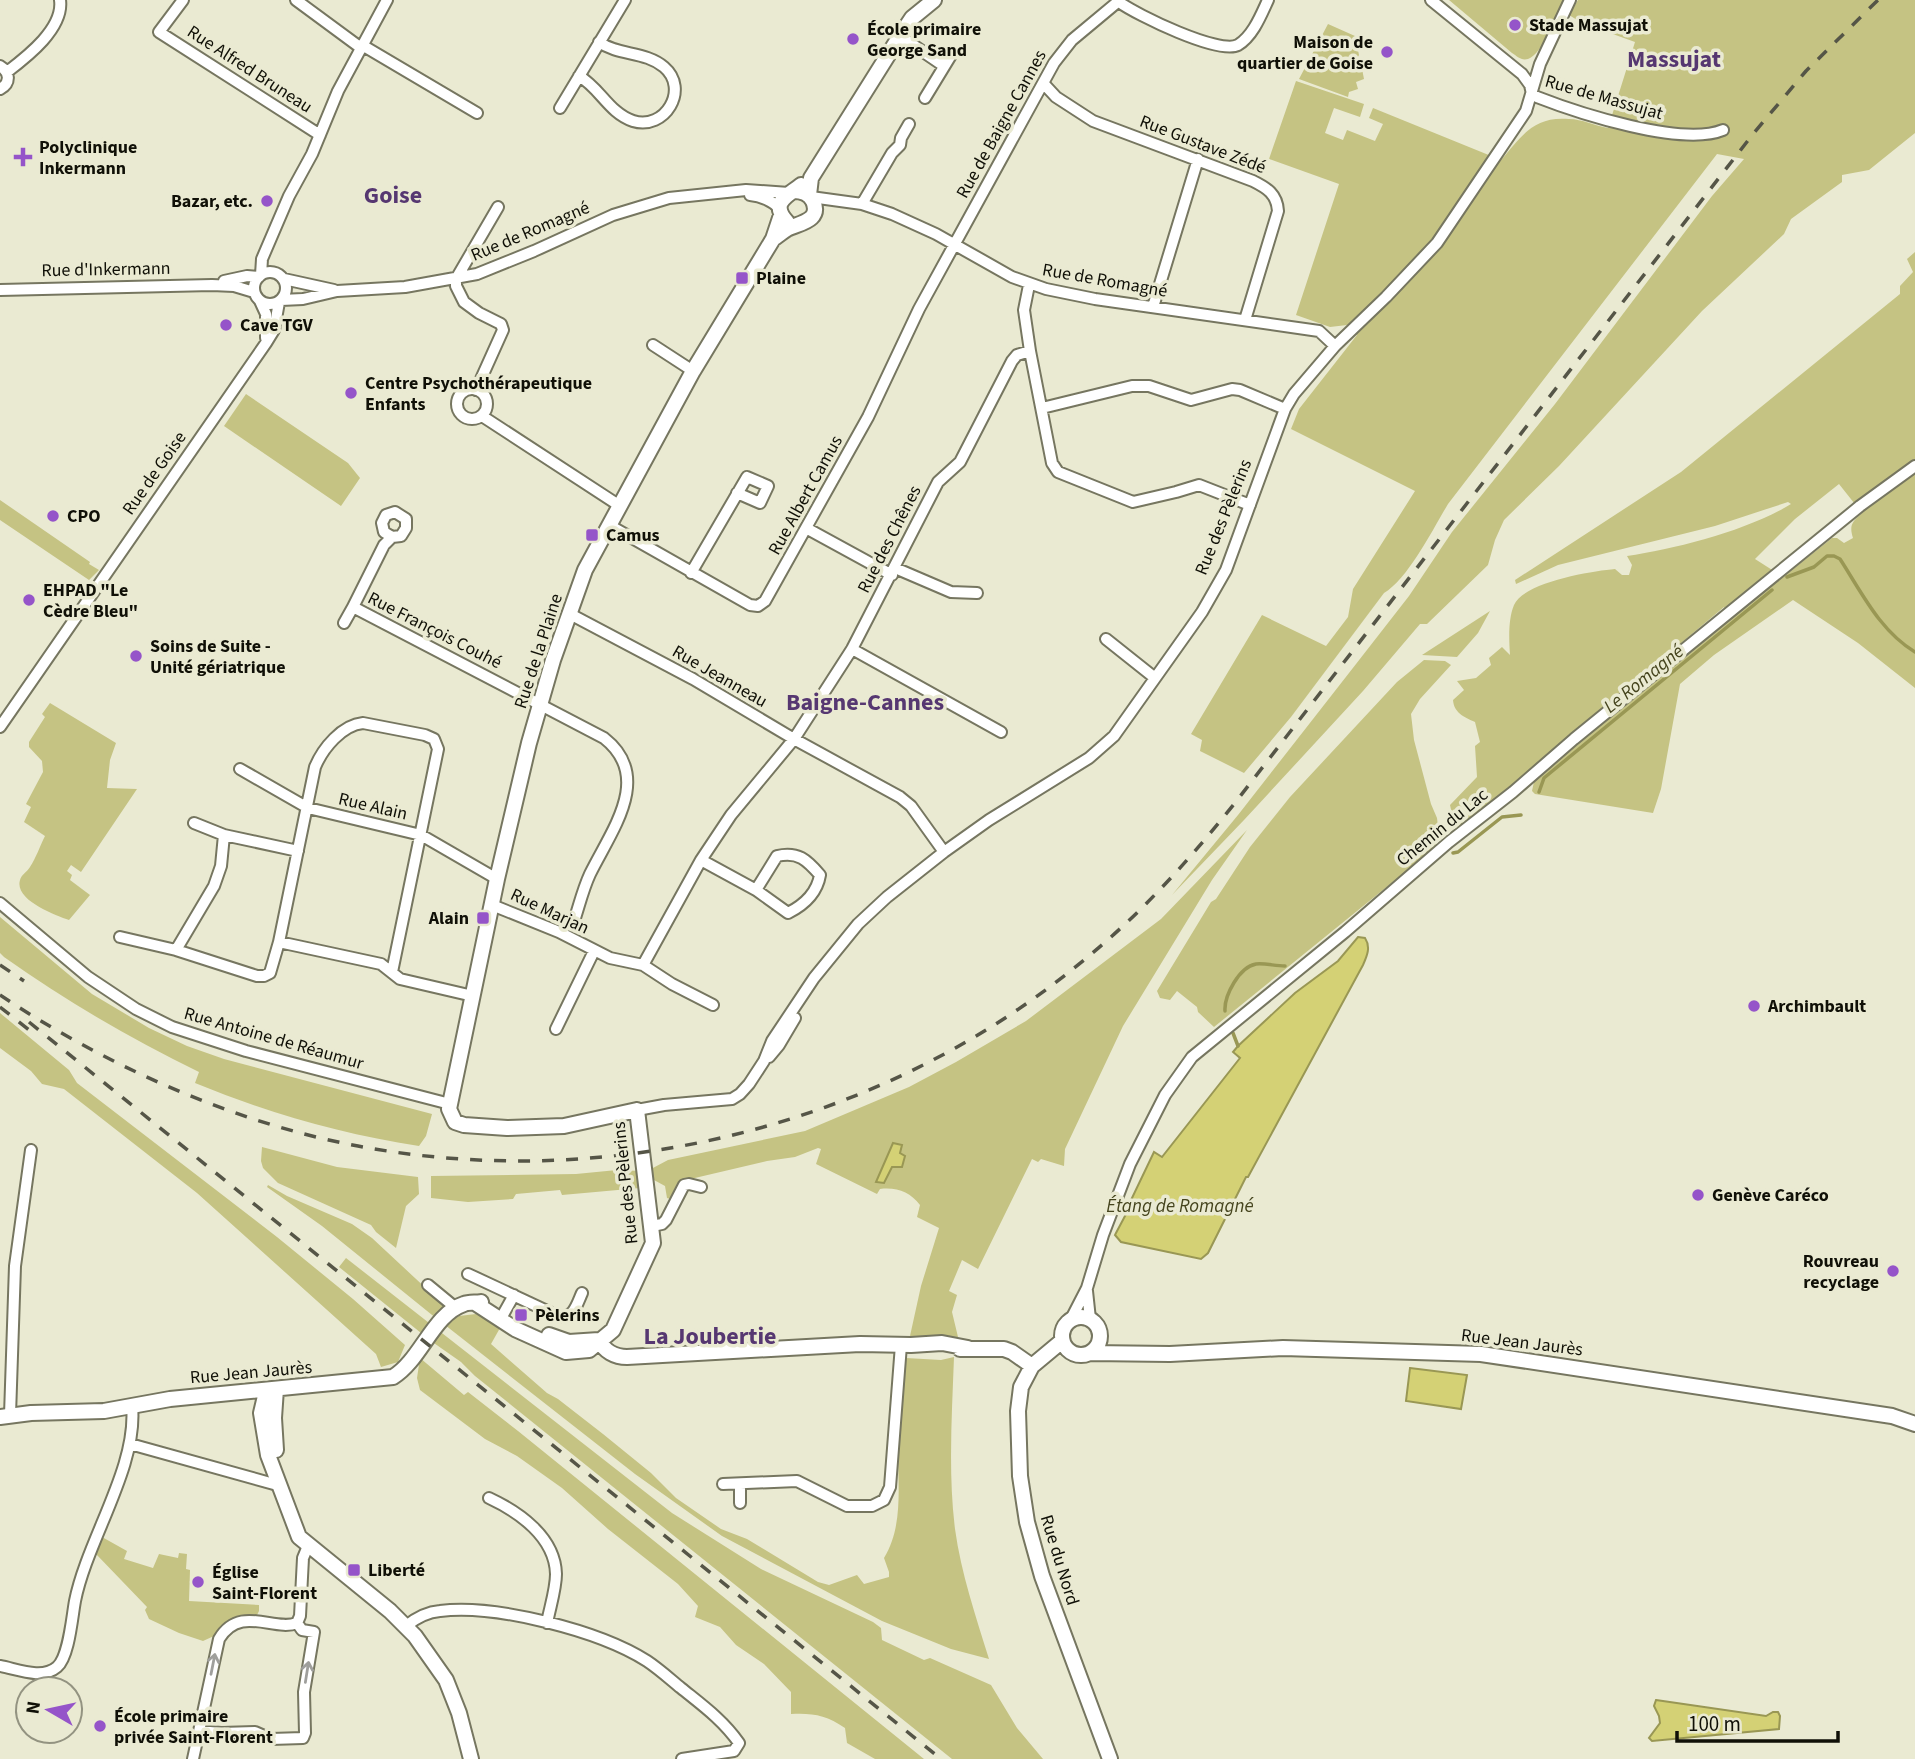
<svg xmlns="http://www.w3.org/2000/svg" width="1915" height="1759" font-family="'Source Sans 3',sans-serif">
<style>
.green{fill:#c5c383;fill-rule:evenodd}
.water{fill:#d4d175;stroke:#999754;stroke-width:2}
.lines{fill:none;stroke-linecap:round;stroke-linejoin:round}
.stream{stroke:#999754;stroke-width:3.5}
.minor-casing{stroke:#767660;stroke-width:14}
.tertiary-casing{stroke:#767660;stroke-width:18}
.minor{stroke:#fff;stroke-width:10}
.tertiary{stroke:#fff;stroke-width:14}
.rail{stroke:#555547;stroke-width:3.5;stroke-dasharray:12 12;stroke-linecap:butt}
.oneway{stroke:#9f9f9c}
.poi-dot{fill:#9554c9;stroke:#eaead2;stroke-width:2.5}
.labels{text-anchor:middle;stroke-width:7;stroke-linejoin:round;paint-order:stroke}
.poi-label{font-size:18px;font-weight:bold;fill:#101007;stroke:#eaead2;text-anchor:start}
.street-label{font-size:18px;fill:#101007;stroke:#eaead2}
.water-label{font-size:19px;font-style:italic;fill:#45441d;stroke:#eaead2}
.district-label{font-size:24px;font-weight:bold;fill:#563771;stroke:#eaead2}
</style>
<rect width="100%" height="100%" fill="#eaead2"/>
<!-- green -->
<path class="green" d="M1449,0H1565C1558,13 1542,55 1528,59C1521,61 1517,56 1512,53Z
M1578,0H1915V133L1869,170L1842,175V182L1791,219L1784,234L1702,311L1559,466L1504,520L1495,540L1488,565L1427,624H1420L1363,691L1244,820L1172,895L1238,815L1349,673L1409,596L1452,532L1555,404L1712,196L1744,159L1717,154L1448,504C1433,529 1408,579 1384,593L1291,717L1244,773L1200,751L1202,740L1191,734L1262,615L1326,646L1348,617L1353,589L1415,491L1291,429L1299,409L1357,335L1347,325L1330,327L1296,315L1339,184L1269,159L1296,81L1364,104L1360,117L1334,108L1325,133L1343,140L1347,130L1375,141L1383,124L1369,118L1373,108L1501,160C1522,136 1533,116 1569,119C1582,119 1595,126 1608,128L1635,42L1582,23L1569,15Z
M1328,24L1355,36L1359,55L1355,63L1362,69L1364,79L1356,82L1358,89L1349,92L1348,97L1299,79Z
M1915,252V688L1858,643L1793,600L1714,655L1680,684L1661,789L1653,813L1535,794L1532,791L1535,777L1729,620L1724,607L1456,832L1450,805L1477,777L1475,746L1480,742L1475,722C1464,717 1454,713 1453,700L1464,690L1457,681L1476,678L1491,665L1489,658L1502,647L1510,655C1509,640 1508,619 1514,605C1524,582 1592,571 1615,569L1622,575H1629L1632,565L1627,556C1676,549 1749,530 1791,504L1788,502L1715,526L1558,565L1516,584L1515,580L1681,472L1900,294V286L1913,272L1907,259ZM1839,484L1862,513C1852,522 1849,525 1853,538L1844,543L1837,538H1832L1783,577L1755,559L1795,519Z
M246,394L348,463L360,478L341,506L224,426Z
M0,500L90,562L89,564L99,570L89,580L0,520Z
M1490,611L1478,633L1457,657L1422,655Z
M1424,660L1445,661L1451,665L1420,699L1411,714L1414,740L1431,804L1437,818L1439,835L1436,847L1214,1027L1198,1012L1197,1007L1177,991L1170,1000L1160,998L1157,991L1211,902L1216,899L1250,847L1290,797L1397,682Z
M50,703L116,743L110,760L107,788L137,789L81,872L71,865L67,871L72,875L70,880L90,895L69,920C55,915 14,900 20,880C21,875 27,872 30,867C36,858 40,846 45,836L24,822L31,807L26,804L43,772L42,761L29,747V742L45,717L42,714Z
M1247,830L1212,880L1123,1026L1065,1149L1064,1166L1041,1159L1038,1162L1032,1159L978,1269L962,1260L949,1291L957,1295L952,1312L958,1337L910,1336L921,1286L939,1228L917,1217L920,1205C910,1192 897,1187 880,1189L877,1194L816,1164L821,1149L818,1148L795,1157L767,1161L682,1181L670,1199L667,1198L665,1186L654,1180L651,1169L668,1160L805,1131L909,1087L956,1062L1026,1021L1161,919Z
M0,917L92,994L149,1028L187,1046L224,1059L432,1114L426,1136L419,1146C342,1134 268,1113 195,1083L199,1072C131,1039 66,1001 4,957L0,953Z
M0,1013L69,1070L77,1083L277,1237L353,1299L405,1345L398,1362L381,1367L376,1354L197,1193L64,1089L42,1084L31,1071L0,1048Z
M262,1147L337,1167L418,1177L419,1194L406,1206L396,1248L376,1232L371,1225L278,1183L263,1168L261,1161Z
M617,1170L641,1171L640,1188L562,1195L560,1190L516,1194L513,1199L468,1202L431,1198V1176L576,1174Z
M268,1185L287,1196L352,1224L372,1238L445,1306L437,1319L322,1226L267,1187Z
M346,1258L672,1513L761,1569L873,1622L881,1628L882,1640L924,1660L930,1658L991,1685L1017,1728L1043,1759H952L475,1376L461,1362L431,1341L339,1267Z
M476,1314L483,1317L500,1328L491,1344L547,1393L558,1399L603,1434L651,1473L676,1498L721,1529L747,1539L818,1582L829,1585L857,1575L864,1584L889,1577V1572L884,1558C905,1524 897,1479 898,1440C900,1413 903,1386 906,1358L941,1360L954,1357C952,1413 948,1472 955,1529C961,1573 976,1617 989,1659L951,1649L882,1621L722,1536L635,1474L445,1325L459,1316Z
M420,1358L464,1395L468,1392L518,1431L924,1759H875L847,1743L845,1728C826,1715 813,1713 791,1714V1692L764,1664L736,1645L720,1627L695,1617L698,1606L678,1584L608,1529L562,1488L517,1456L485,1439L420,1390L417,1378Z
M102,1537L127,1551L124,1559L153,1568L159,1554L178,1558L179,1553L187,1554L186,1569L190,1570L189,1601L259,1605V1611L256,1617L203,1641L179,1633L149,1619L145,1610L147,1607L96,1554Z"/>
<!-- water -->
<path class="water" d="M1358,937L1365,938C1371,947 1367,956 1363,965L1248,1177H1246L1208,1253L1201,1259L1121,1242L1115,1235L1116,1233L1133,1201L1131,1200L1154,1152L1162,1157L1240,1058L1233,1052L1238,1046L1295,993L1338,961Z
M893,1143L902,1145L900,1153L905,1156L902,1167H892L884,1183L876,1182Z
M1410,1368L1467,1375L1461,1409L1406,1401Z
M1656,1700L1766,1716L1773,1712H1778L1780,1716L1779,1729L1652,1741L1649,1738L1660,1723L1659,1716L1654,1706Z"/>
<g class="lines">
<!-- stream -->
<path class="stream" d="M1787,577L1814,567L1827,556H1834L1840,559C1862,593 1880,631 1915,652
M1539,792L1544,778L1550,773L1772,590
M1453,853L1458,852L1502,817L1521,815
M1225,1011C1224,996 1239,967 1256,964C1265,963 1275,966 1285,966
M1233,1033L1238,1046"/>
<!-- minor casing -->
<g class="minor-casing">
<path id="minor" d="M183,0L159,32L320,135
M296,0L357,45L367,48L477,113
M1431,0L1522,74L1530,85L1532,94L1537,97C1578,113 1682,147 1723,130
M1119,2C1137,15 1219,55 1238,45C1253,36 1261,15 1268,0
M900,36L944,66
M0,66C10,72 11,83 0,89
M7,72C28,56 64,28 60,0
M579,76C600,88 609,113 633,121C665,131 690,89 664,67C645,51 619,56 599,42
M1043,83L1056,97L1093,121L1253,181C1267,188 1277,194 1278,211L1245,320
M925,98L953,52
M560,108L625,0
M750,195C761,196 773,201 780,209
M811,197L862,204L892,214L936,234L1012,277L1046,289L1095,299L1319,331L1335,346
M862,204L892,153L900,145L901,138L909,124
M254 288a16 16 0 1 1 32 0a16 16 0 1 1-32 0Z
M261,275L262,259L289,196L312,154L338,91L387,0
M284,279L334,290
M224,281L247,276L259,277
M0,290L212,285L234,286L254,292
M281,300L303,299L337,291L405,287L477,274L534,251L613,215L669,198L746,190L789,193
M260,301L266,314V338
M1153,307L1198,159
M653,345L693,371
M1030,351L1052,463L1058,472L1133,502L1176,492L1199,485L1250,505
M457 404a15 15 0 1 1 30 0a15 15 0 1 1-30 0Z
M476,390L503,330L501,324L479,313L464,302L456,286V279L498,207
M1042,408L1132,386H1149L1191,400L1232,389L1240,390L1285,409
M482,416L620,506
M609,525L750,605L758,606L765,601L868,417L919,309L1054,63L1072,40L1120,0
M806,528L892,575
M392,537L384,532L382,523L386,515L395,512L406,519V528L401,536L392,537L384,545L353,607L604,738C654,777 611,831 590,874C583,889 579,906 574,921
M895,568L951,592L977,593
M691,573L747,477L768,486L760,503L737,493
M570,614L693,679L794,739L900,797L911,806L944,852
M344,623L353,607
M1106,639L1155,678
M852,649L1001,732
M0,727L266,343L274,330L279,302
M240,769L308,808L421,835L497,879
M194,823L224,835
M701,860L756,890L788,913C804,905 817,893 820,875C807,860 798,851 777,856L756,890
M0,903L88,977L136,1009L172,1027L246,1051L450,1104
M492,905L559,932L610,958L643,965
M120,937L176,950L257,976H264L270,973L279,942L381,964L400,979L473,996
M279,942L315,767C323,748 342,725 363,723L425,735L434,739L438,749L392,972
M176,950L214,886L221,866L224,835L298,851
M713,1005L672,984L643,965L701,860L731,815L794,739L852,649L938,482L960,462L1012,361L1017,355L1030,351L1024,310L1029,285
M556,1029L594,951
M769,1057L779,1045L795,1018
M637,1110L664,1105L732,1099L740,1094L749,1084L764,1061L772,1041L814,978L858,924L887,897L944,852L989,820L1089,758L1114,736L1202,612L1226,570L1285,409L1294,394L1335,346L1386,297L1437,243L1526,111L1540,64L1570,0
M652,1226L662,1224L666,1220L684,1185L689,1184L701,1187
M468,1274L560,1317C574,1318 577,1304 582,1293
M428,1285L451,1304L454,1309
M1087,1291L1090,1319
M1071,1319L1087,1288L1103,1235L1130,1164L1165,1095L1192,1057L1345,932L1449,842L1513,792L1574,739L1860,506L1915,466
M500,1320L514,1295
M10,1415L15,1266L31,1150
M130,1444L281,1486
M723,1484L797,1481L847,1506H872L884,1500L890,1487L901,1345
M740,1484V1503
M489,1498C519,1512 555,1537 556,1574C556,1589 550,1607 547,1623
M406,1626C416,1618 427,1612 440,1611C496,1604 600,1631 647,1661C659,1669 670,1679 681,1688C702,1705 723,1720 739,1743L734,1751L682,1759
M0,1666C17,1669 42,1680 57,1667C69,1657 72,1617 75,1601C87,1540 138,1467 132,1406
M199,1731L221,1733L255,1732L271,1739L303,1738L305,1733L304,1692L314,1632L302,1630L297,1623
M193,1759L219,1639C240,1604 274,1632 297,1623L300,1616L303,1558L308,1546"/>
</g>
<!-- tertiary casing -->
<g class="tertiary-casing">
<path id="tertiary" d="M809,195L811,178L900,36L912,18L934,0
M787,222C769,202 788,196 801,185
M773,239C778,236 782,232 787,229C799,223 822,221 813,201C809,193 802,191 794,191
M475,1303L515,1329L566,1352L589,1350L613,1330L653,1243L637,1110L564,1126L507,1128L464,1125L455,1122L449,1109L497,879L529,743L553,660L585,570L693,371L773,239L781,215
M1062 1336a19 19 0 1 1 38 0a19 19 0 1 1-38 0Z
M549,1335L569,1342L599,1340
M599,1340C604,1351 615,1357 627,1357L860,1344L911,1345L942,1343L968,1348
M1062,1341L1032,1366L1021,1387L1018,1411L1020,1476L1027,1522L1042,1576L1110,1759
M960,1349H1004L1012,1352L1032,1366
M1091,1353L1170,1354L1283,1348L1481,1354L1892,1416L1915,1424
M270,1390L265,1396L261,1413L268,1455L299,1537L390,1611L415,1636L446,1680L459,1713L471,1759
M0,1417L31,1413L104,1411L170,1399L393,1377C421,1360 433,1314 464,1304C469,1302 476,1303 481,1302
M276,1450L274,1418L276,1389"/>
</g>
<!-- minor -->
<use href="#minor" class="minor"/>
<!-- tertiary -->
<use href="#tertiary" class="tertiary"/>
<!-- rail -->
<path class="rail" d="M0,965L24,981
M0,995C105,1065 234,1123 358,1146C612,1194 885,1125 1084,960C1142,913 1192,857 1238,799L1753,134L1806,71L1878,0
M0,1007L33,1033
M29,1022L941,1759"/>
</g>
<!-- one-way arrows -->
<defs><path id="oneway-shaft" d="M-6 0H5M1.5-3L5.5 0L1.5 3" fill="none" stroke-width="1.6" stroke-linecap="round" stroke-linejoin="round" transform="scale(1.75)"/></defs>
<g class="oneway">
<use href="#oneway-shaft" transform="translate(213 1664) rotate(-79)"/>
<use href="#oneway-shaft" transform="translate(307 1672) rotate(-81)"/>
</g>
<!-- markers -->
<g class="poi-dot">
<circle cx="1515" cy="25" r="7"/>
<circle cx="853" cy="39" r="7"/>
<circle cx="1387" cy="52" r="7"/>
<path d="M19.5 146.5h7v7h7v7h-7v7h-7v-7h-7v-7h7z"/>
<circle cx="267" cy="201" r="7"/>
<rect x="735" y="271" width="14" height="14" rx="3.5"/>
<circle cx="226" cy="325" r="7"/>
<circle cx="351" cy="393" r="7"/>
<circle cx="53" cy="516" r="7"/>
<rect x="585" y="528" width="14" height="14" rx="3.5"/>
<circle cx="29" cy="600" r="7"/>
<circle cx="136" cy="656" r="7"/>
<rect x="476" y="911" width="14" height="14" rx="3.5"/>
<circle cx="1754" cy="1006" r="7"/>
<circle cx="1698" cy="1195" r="7"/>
<circle cx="1893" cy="1271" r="7"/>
<rect x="514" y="1308" width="14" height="14" rx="3.5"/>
<rect x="347" y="1563" width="14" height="14" rx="3.5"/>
<circle cx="198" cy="1582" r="7"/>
<circle cx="100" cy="1726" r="7"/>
</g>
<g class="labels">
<!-- poi labels -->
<g class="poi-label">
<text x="1529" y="31">Stade Massujat</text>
<text x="867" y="35">École primaire<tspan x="867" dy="21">George Sand</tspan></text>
<text x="1373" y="48" text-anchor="end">Maison de<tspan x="1373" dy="21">quartier de Goise</tspan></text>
<text x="39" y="153">Polyclinique<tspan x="39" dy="21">Inkermann</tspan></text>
<text x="253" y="207" text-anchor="end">Bazar, etc.</text>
<text x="756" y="284">Plaine</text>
<text x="240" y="331">Cave TGV</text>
<text x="365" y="389">Centre Psychothérapeutique<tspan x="365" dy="21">Enfants</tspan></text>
<text x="67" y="522">CPO</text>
<text x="606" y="541">Camus</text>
<text x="43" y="596">EHPAD "Le<tspan x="43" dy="21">Cèdre Bleu"</tspan></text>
<text x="150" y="652">Soins de Suite -<tspan x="150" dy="21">Unité gériatrique</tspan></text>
<text x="469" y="924" text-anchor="end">Alain</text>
<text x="1768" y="1012">Archimbault</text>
<text x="1712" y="1201">Genève Caréco</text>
<text x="1879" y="1267" text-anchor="end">Rouvreau<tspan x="1879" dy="21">recyclage</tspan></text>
<text x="535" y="1321">Pèlerins</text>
<text x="368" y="1576">Liberté</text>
<text x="212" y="1578">Église<tspan x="212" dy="21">Saint-Florent</tspan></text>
<text x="114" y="1722">École primaire<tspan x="114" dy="21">privée Saint-Florent</tspan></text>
</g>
<!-- street labels -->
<g class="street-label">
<text transform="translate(250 69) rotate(33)" y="6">Rue Alfred Bruneau</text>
<text transform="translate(1604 97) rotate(16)" y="6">Rue de Massujat</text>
<text transform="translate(1001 124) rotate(-61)" y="6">Rue de Baigne Cannes</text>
<text transform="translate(1203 144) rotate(21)" y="6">Rue Gustave Zédé</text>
<text transform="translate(530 231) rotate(-23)" y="6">Rue de Romagné</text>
<text transform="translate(106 269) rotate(-1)" y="6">Rue d'Inkermann</text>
<text transform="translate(1105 280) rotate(10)" y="6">Rue de Romagné</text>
<text transform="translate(154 473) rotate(-55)" y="6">Rue de Goise</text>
<text transform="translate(805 495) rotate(-61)" y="6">Rue Albert Camus</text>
<text transform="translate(1223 517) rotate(-68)" y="6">Rue des Pèlerins</text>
<text transform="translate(889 539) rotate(-63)" y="6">Rue des Chênes</text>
<text transform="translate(435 630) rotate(27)" y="6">Rue François Couhé</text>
<text transform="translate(538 651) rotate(-72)" y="6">Rue de la Plaine</text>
<text transform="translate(720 676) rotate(30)" y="6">Rue Jeanneau</text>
<text transform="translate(373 806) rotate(13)" y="6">Rue Alain</text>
<text transform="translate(1442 827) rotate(-39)" y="6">Chemin du Lac</text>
<text transform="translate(550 911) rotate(25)" y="6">Rue Marjan</text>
<text transform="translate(274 1038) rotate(16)" y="6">Rue Antoine de Réaumur</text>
<text transform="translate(625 1183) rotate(-96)" y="6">Rue des Pèlerins</text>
<text transform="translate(1522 1342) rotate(7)" y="6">Rue Jean Jaurès</text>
<text transform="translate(251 1372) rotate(-5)" y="6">Rue Jean Jaurès</text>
<text transform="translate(1060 1560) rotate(73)" y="6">Rue du Nord</text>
</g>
<!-- water labels -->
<g class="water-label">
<text transform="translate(1643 678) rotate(-39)" y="7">Le Romagné</text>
<text x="1180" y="1212">Étang de Romagné</text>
</g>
<!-- district labels -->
<g class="district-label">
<text x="1674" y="67">Massujat</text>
<text x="393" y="203">Goise</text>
<text x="865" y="710">Baigne-Cannes</text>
<text x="710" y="1344">La Joubertie</text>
</g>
</g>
<!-- north arrow -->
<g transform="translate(49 1710) rotate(279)"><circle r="33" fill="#eaead2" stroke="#939381" stroke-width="2"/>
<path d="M0-5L12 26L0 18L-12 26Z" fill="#9554c9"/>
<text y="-10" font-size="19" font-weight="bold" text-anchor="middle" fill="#101007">N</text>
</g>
<!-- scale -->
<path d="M1677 1731v10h161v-10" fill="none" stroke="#101007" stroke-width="3.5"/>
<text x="1688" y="1731" font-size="21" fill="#101007" stroke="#eaead2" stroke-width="5" paint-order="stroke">100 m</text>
</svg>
